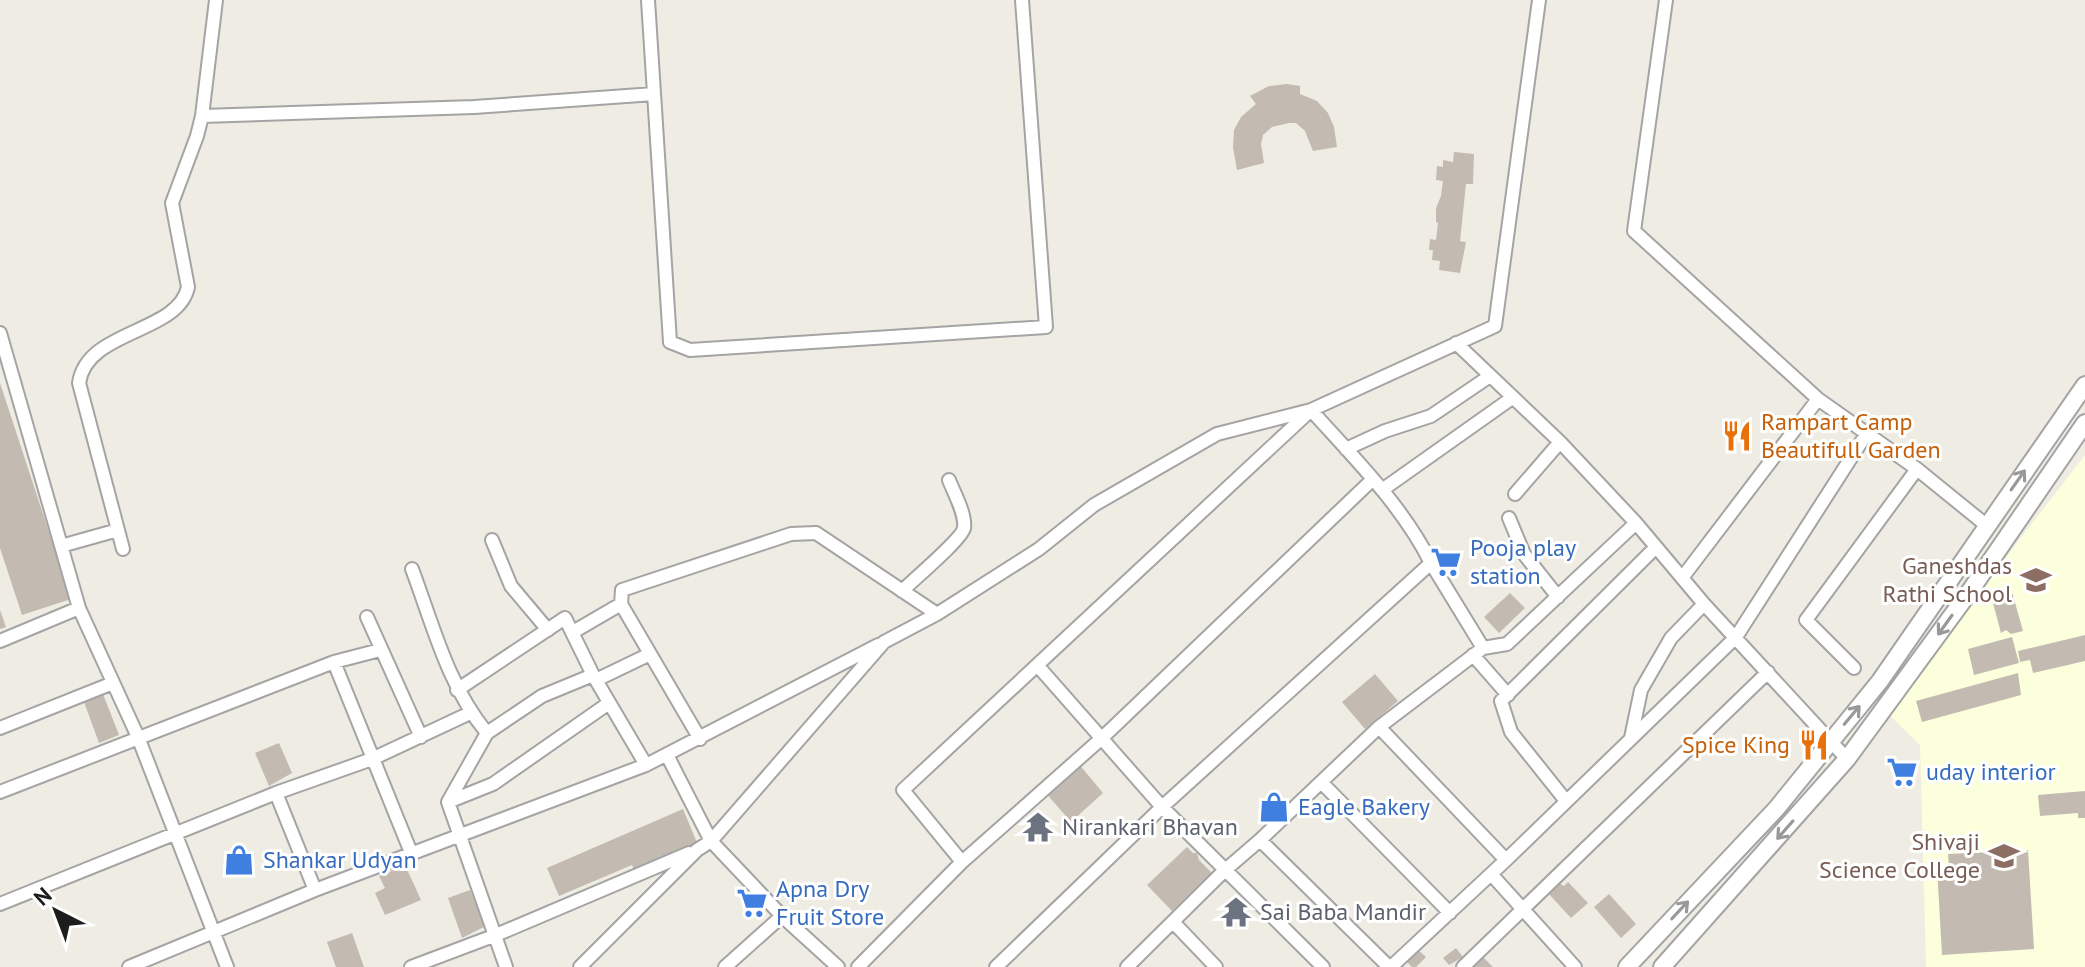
<svg xmlns="http://www.w3.org/2000/svg" width="2085" height="967" font-family="'PT Sans',sans-serif">
<style>
.education{fill:#fbffdc}
.building{fill:#c3bbb2}
.lines{fill:none;stroke-linecap:round;stroke-linejoin:round}
.minor-casing{stroke:#a4a4a4;stroke-width:16}
.tertiary-casing{stroke:#a4a4a4;stroke-width:20}
.minor{stroke:#fff;stroke-width:12}
.tertiary{stroke:#fff;stroke-width:16}
.oneway{stroke:#999}
.labels{text-anchor:middle;stroke-width:6;stroke-linejoin:round;paint-order:stroke}
.food-label{font-size:24px;fill:#c56008;stroke:#fff;text-anchor:start}
.shop-label{font-size:24px;fill:#366cbe;stroke:#fff;text-anchor:start}
.education-label{font-size:24px;fill:#785e54;stroke:#fff;text-anchor:end}
.worship-label{font-size:24px;fill:#5b616d;stroke:#fff;text-anchor:start}
</style>
<rect width="100%" height="100%" fill="#eeece3"/>
<!-- education -->
<path class="education" d="M2085,455V967H1926L1920,745L1886,712Z"/>
<!-- building -->
<path class="building" d="M1287,84L1300,86V94L1317,101L1328,113L1334,127L1337,147L1313,151L1305,131L1296,123H1289L1272,127L1263,135L1261,144L1264,163L1237,170L1233,147L1234,130L1241,117L1256,104L1250,96L1269,86Z
M1454,152L1474,154L1473,184H1466L1460,241L1466,242L1460,273L1439,270L1440,261L1432,260L1433,250H1429L1430,239L1436,240L1438,223L1436,222V208L1441,196L1443,181L1436,180L1437,166L1443,167V160L1453,162Z
M0,383L71,599L22,615L0,548Z
M2012,592L2023,631L2011,634L2006,630L2001,633L1993,603L2008,599L2009,593Z
M1510,593L1525,608L1499,633L1484,617Z
M0,610L6,627L0,629Z
M2085,635V661L2033,673L2030,660L2020,662L2018,651Z
M2012,637L2019,663L1974,675L1968,649Z
M2018,673L2021,695L1922,722L1916,701Z
M1375,674L1398,701L1365,729L1342,702Z
M103,694L119,735L99,743L84,702Z
M279,743L292,773L269,786L255,753Z
M1078,763L1103,793L1071,822L1044,791Z
M2085,791V818H2078V813L2040,816L2038,795Z
M683,809L698,845L635,872L632,865L559,896L547,868Z
M1187,847L1193,853H1197L1199,860L1212,873L1172,911L1147,885Z
M2028,850L2034,949L1942,955L1937,867L1949,866L1948,854Z
M405,865L421,900L385,915L375,893L385,888L379,876Z
M1568,882L1588,903L1571,918L1548,893L1559,883L1564,886Z
M470,890L486,926L462,938L448,898Z
M1609,894L1636,924L1621,938L1594,907Z
M352,933L364,967H336L327,942Z
M1416,948L1426,957L1416,967H1412L1404,959Z
M1456,948L1463,957L1449,965L1443,958Z
M1482,956L1493,967H1471Z"/>
<g class="lines">
<!-- minor casing -->
<g class="minor-casing">
<path id="minor" d="M648,0L670,342L690,350L1046,327L1022,0
M1666,0L1634,231L1818,399L1917,469L1986,525
M202,116L474,107L654,94
M0,333L79,608L138,737L227,967
M1456,343L1560,442L1636,523L1704,604L1847,759
M1346,449L1385,431L1431,416L1490,376
M1382,490L1512,398
M1515,494L1560,442
M1509,518L1524,554L1558,597
M492,540L511,586L548,630
M61,546L118,530
M123,549L79,383C87,329 178,334 188,287L172,203L197,136L202,116L216,0
M1431,563L1483,648
M412,569C433,625 448,686 487,733
M1682,578L1818,399
M902,591C913,580 962,539 964,528C966,514 954,493 949,480
M367,617L421,737
M573,632L621,604
M0,641L79,608
M1473,655L1508,695
M334,662L412,855
M1037,665L1162,807L1323,967
M1854,668L1806,620L1917,469
M596,680L650,654
M457,690L565,618L593,675L646,765
M1379,727L1506,860
M0,728L113,683
M1631,738L1641,690L1671,638L1704,604
M700,739L621,604L622,590L791,534L816,533L937,614
M667,755L711,841L782,916L838,967
M1322,783L1450,913
M0,792L334,662L380,650
M276,793L315,890
M1566,801L1511,732L1501,701L1656,547
M448,802L493,784L609,703
M1260,840L1389,967
M962,862L903,790L1311,410C1354,458 1402,505 1431,563L1162,807L996,967
M1491,874L1575,967
M0,904L276,793L372,759L470,713
M1173,922L1216,967
M129,967L315,890L646,765L878,645
M411,967L496,935L689,853
M506,967L448,802L487,733L542,696L593,675
M580,967L697,850L711,841L884,642L937,614L1039,549L1094,505L1217,434L1311,410L1495,326L1539,0
M725,967L782,916
M858,967L962,862L1102,738L1372,480
M1127,967L1224,871L1260,840L1379,727L1483,648L1507,644L1636,523
M1391,967L1506,860L1736,637L1867,433
M1463,967L1768,672"/>
</g>
<!-- tertiary casing -->
<g class="tertiary-casing">
<path id="tertiary" d="M1627,967L1777,808L1880,681L2085,385
M1662,967L1847,759L1970,591L2085,423"/>
</g>
<!-- minor -->
<use href="#minor" class="minor"/>
<!-- tertiary -->
<use href="#tertiary" class="tertiary"/>
</g>
<!-- one-way arrows -->
<defs><path id="oneway-shaft" d="M-6 0H5M1.5-3L5.5 0L1.5 3" fill="none" stroke-width="1.6" stroke-linecap="round" stroke-linejoin="round" transform="scale(2)"/></defs>
<g class="oneway">
<use href="#oneway-shaft" transform="translate(2018 480) rotate(-55)"/>
<use href="#oneway-shaft" transform="translate(1945 625) rotate(126)"/>
<use href="#oneway-shaft" transform="translate(1852 715) rotate(-50)"/>
<use href="#oneway-shaft" transform="translate(1785 830) rotate(131)"/>
<use href="#oneway-shaft" transform="translate(1680 910) rotate(-47)"/>
</g>
<!-- icons -->
<defs>
<g id="restaurant-bare" transform="scale(2.4)"><path d="M-5-6h1v4h1v-4h1v4h1v-4h1v5L-1.5 .5V6h-2V.5L-5-1ZM5-6V6H3V1.5H1.5Q1.5-4 5-6Z" fill="#e8710a" stroke="#fff" stroke-width="2.5" paint-order="stroke"/></g>
<g id="supermarket-bare" transform="scale(2.4)"><path d="M-6-5.5h2.5l.6 2H6L4.5 2H-2.5L-4.4-4H-6ZM-1.5 3.2a1.3 1.3 0 1 0 .1 0ZM3 3.2a1.3 1.3 0 1 0 .1 0Z" fill="#3f7fe0" stroke="#fff" stroke-width="2.5" paint-order="stroke"/></g>
<g id="school-bare" transform="scale(2.4)"><path d="M0-5L7-2L0 1L-7-2ZM-4 1L0 2.5L4 1V4Q0 6-4 4Z" fill="#8d6e63" stroke="#fff" stroke-width="2.5" paint-order="stroke"/></g>
<g id="shop-bare" transform="scale(2.4)"><path d="M-5-2.5h2.3a2.7 3.5 0 0 1 5.4 0H5L5.5 6h-11ZM-1.5-2.5h3a1.5 2.3 0 0 0-3 0Z" fill="#3f7fe0" stroke="#fff" stroke-width="2.5" paint-order="stroke"/></g>
<g id="temple-bare" transform="scale(2.4)"><path d="M0-6L5-2H3V0L6.5 2.5H4V6H1.5V3h-3V6H-4V2.5H-6.5L-3 0V-2H-5Z" fill="#6b7280" stroke="#fff" stroke-width="2.5" paint-order="stroke"/></g>
<g id="university-bare" transform="scale(2.4)"><path d="M0-5L7-2L0 1L-7-2ZM-4 1L0 2.5L4 1V4Q0 6-4 4Z" fill="#8d6e63" stroke="#fff" stroke-width="2.5" paint-order="stroke"/></g>
</defs>
<g fill-rule="evenodd">
<use href="#restaurant-bare" x="1737" y="436"/>
<use href="#supermarket-bare" x="1446" y="562"/>
<use href="#school-bare" x="2036" y="580"/>
<use href="#restaurant-bare" x="1814" y="745"/>
<use href="#supermarket-bare" x="1902" y="772"/>
<use href="#shop-bare" x="1274" y="807"/>
<use href="#temple-bare" x="1038" y="827"/>
<use href="#university-bare" x="2004" y="856"/>
<use href="#shop-bare" x="239" y="860"/>
<use href="#supermarket-bare" x="752" y="903"/>
<use href="#temple-bare" x="1236" y="912"/>
</g>
<g class="labels">
<!-- food labels -->
<g class="food-label">
<text x="1761" y="430">Rampart Camp<tspan x="1761" dy="28">Beautifull Garden</tspan></text>
<text x="1790" y="753" text-anchor="end">Spice King</text>
</g>
<!-- shop labels -->
<g class="shop-label">
<text x="1470" y="556">Pooja play<tspan x="1470" dy="28">station</tspan></text>
<text x="1926" y="780">uday interior</text>
<text x="1298" y="815">Eagle Bakery</text>
<text x="263" y="868">Shankar Udyan</text>
<text x="776" y="897">Apna Dry<tspan x="776" dy="28">Fruit Store</tspan></text>
</g>
<!-- education labels -->
<g class="education-label">
<text x="2012" y="574">Ganeshdas<tspan x="2012" dy="28">Rathi School</tspan></text>
<text x="1980" y="850">Shivaji<tspan x="1980" dy="28">Science College</tspan></text>
</g>
<!-- worship labels -->
<g class="worship-label">
<text x="1062" y="835">Nirankari Bhavan</text>
<text x="1260" y="920">Sai Baba Mandir</text>
</g>
</g>
<!-- north arrow -->
<g transform="translate(56 911) rotate(318)" stroke="#ffffff" stroke-width="6" paint-order="stroke">
<path d="M0-6L14 30L0 20L-14 30Z" fill="#1d1d1d"/>
<text y="-12" font-size="22" font-weight="bold" text-anchor="middle" fill="#1d1d1d">N</text>
</g>
</svg>
